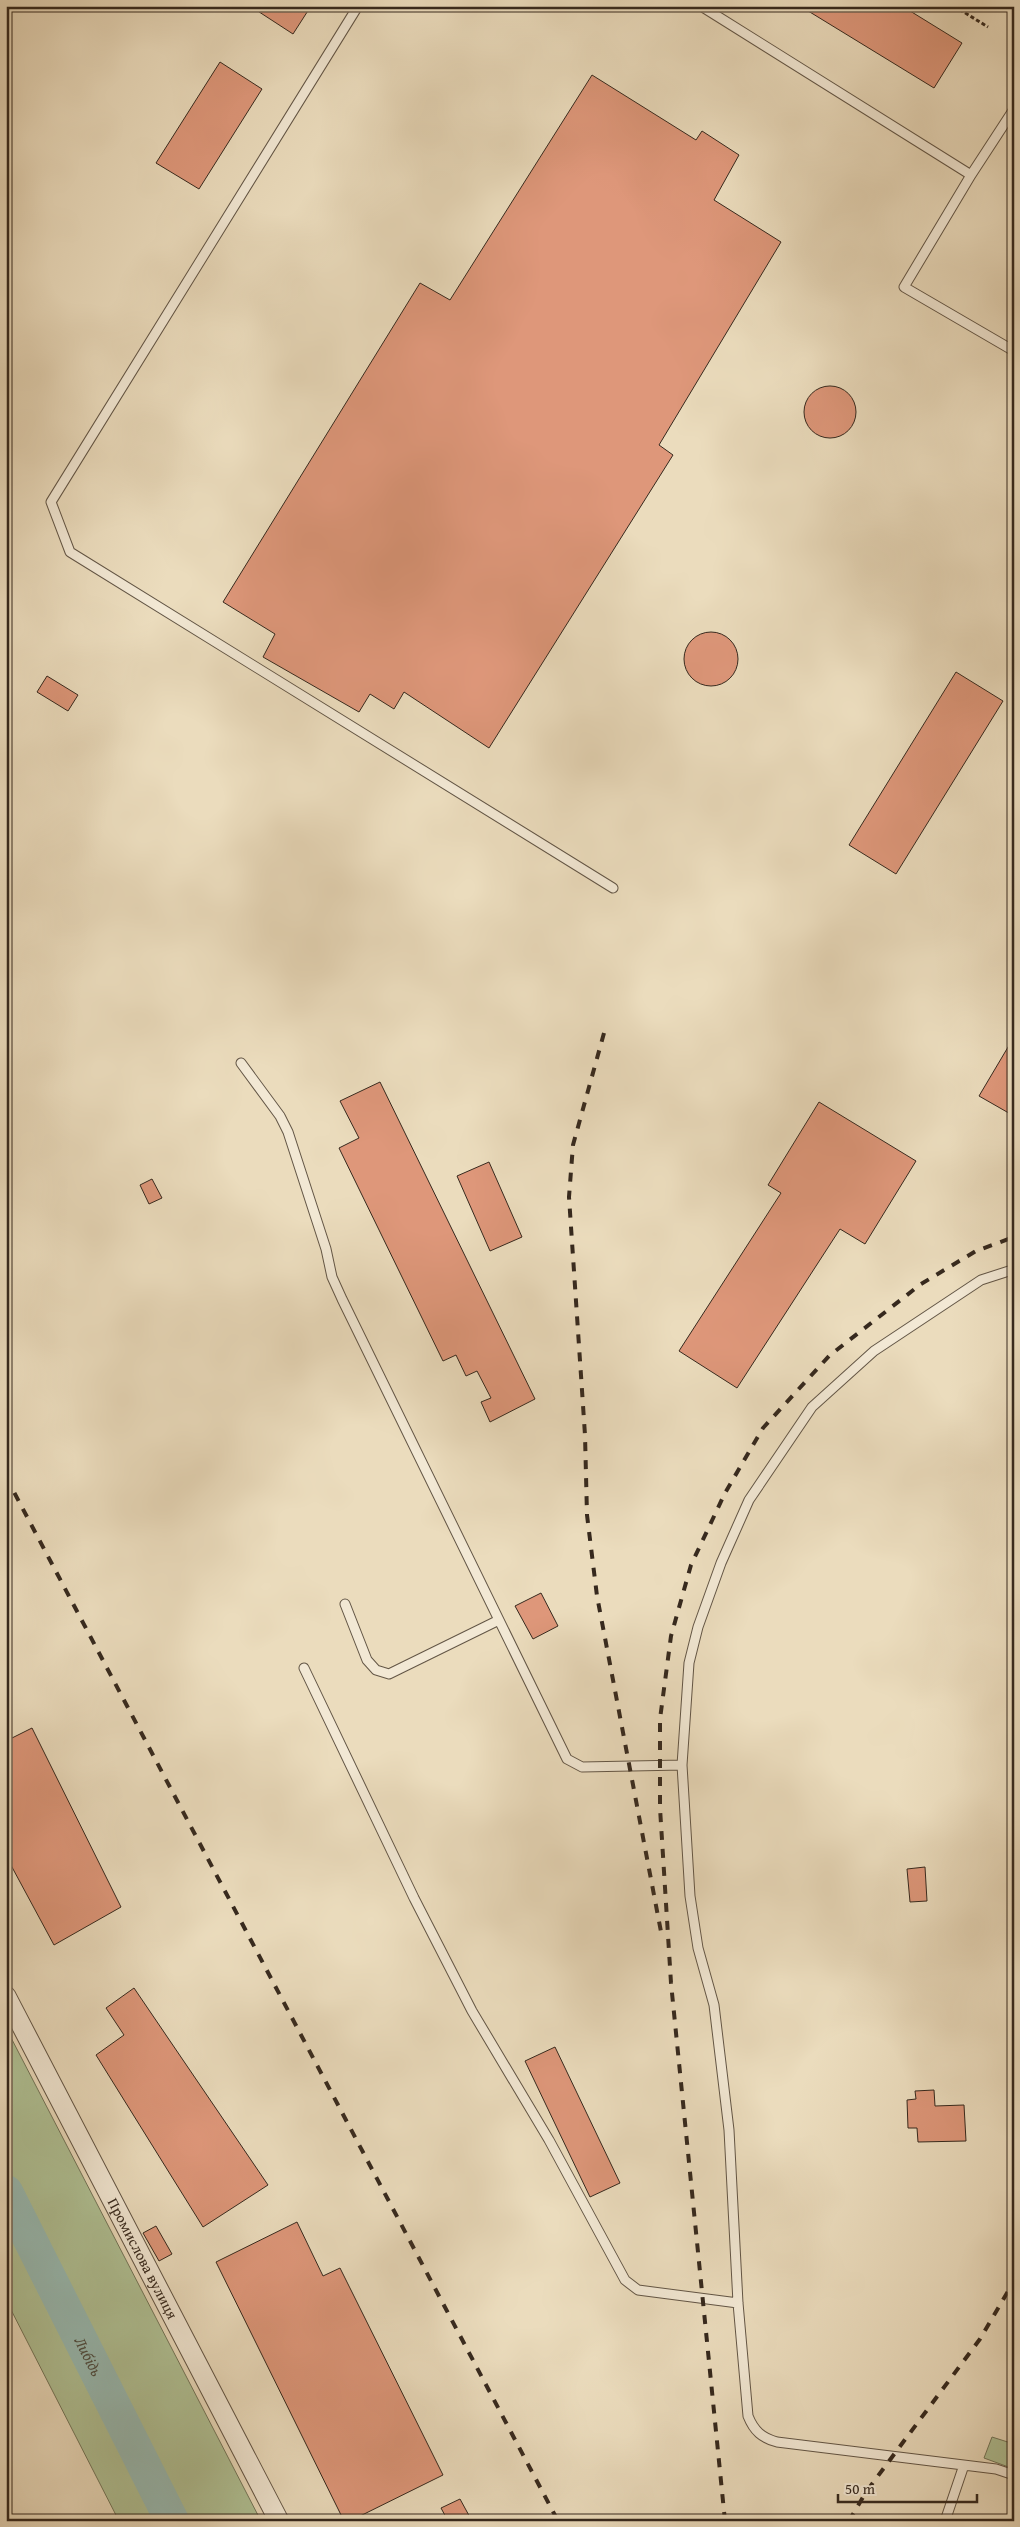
<svg xmlns="http://www.w3.org/2000/svg" width="1020" height="2527" font-family="'Gentium Book Plus',serif">
<style>
.green{fill:#b0c296;stroke:#73765a}
.lines{fill:none;stroke-linecap:round;stroke-linejoin:round}
.river{stroke:#98bbb3;stroke-width:34}
.building{fill:#de977a;stroke:#36291e}
.lane-casing{stroke:#635646;stroke-width:11}
.street-casing{stroke:#635646;stroke-width:21}
.path{stroke:#36291e;stroke-width:3;stroke-dasharray:4 2.5;stroke-linecap:butt}
.lane{stroke:#f2e8d4;stroke-width:9}
.street{stroke:#f2e8d4;stroke-width:19}
.rail{stroke:#36291e;stroke-width:4;stroke-dasharray:9 9;stroke-linecap:butt}
.labels{text-anchor:middle;stroke-width:5;stroke-linejoin:round;paint-order:stroke}
.street-label{font-size:15px;fill:#36291e;stroke:#f2e8d4}
.water-label{font-size:16px;font-style:italic;fill:#4e4e43;stroke:#f2e8d4}
</style>
<rect width="100%" height="100%" fill="#ebdcbd"/>
<filter id="stains"><feTurbulence type="fractalNoise" baseFrequency=".004" numOctaves="4"/><feColorMatrix values="0 0 0 0 .2 0 0 0 0 .09 0 0 0 0 .02 0 0 0 .5 -.17"/></filter>
<radialGradient id="worn" r=".72"><stop offset=".6" stop-color="#630" stop-opacity="0"/><stop offset="1" stop-color="#630" stop-opacity=".3"/></radialGradient>
<!-- green -->
<path class="green" d="M6,2028L261,2521H119L6,2300Z
M992,2437L1014,2444V2469L984,2458Z"/>
<g class="lines">
<!-- river -->
<path class="river" id="s1" d="M6,2192L172,2521"/>
</g>
<!-- building -->
<path class="building" d="M250,6H311L293,34Z
M800,6H902L962,43L934,88Z
M220,62L262,89L199,189L156,163Z
M592,75L696,140L702,131L739,155L714,200L781,242L659,445L673,455L489,748L404,692L394,709L370,694L359,712L263,657L275,634L223,602L420,283L450,300Z
M804 412a26 26 0 1 1 52 0a26 26 0 1 1-52 0Z
M684 659a27 27 0 1 1 54 0a27 27 0 1 1-54 0Z
M956,672L1003,701L896,874L849,845Z
M47,676L78,695L68,711L37,692Z
M1014,1037V1116L979,1096Z
M380,1082L535,1399L490,1422L481,1402L491,1398L477,1371L466,1376L456,1355L443,1361L339,1148L359,1138L340,1101Z
M819,1102L916,1161L865,1244L840,1229L737,1388L679,1351L781,1193L768,1185Z
M489,1162L522,1237L490,1251L457,1176Z
M152,1179L162,1198L149,1204L140,1185Z
M541,1593L558,1626L533,1639L515,1606Z
M32,1728L121,1907L54,1945L6,1856V1741Z
M925,1867L927,1901L910,1902L907,1869Z
M134,1988L268,2185L203,2227L96,2055L124,2035L106,2008Z
M555,2047L620,2183L590,2197L525,2061Z
M934,2090L935,2106L964,2105L966,2141L918,2142L917,2128H908L907,2100L916,2099L915,2091Z
M297,2222L323,2276L340,2268L443,2475L350,2521H344L216,2262Z
M156,2226L172,2254L159,2261L143,2233Z
M460,2499L472,2521H448L441,2508Z"/>
<g class="lines">
<!-- lane casing -->
<g class="lane-casing">
<path id="lane" d="M358,6L51,502L70,552L613,888
M701,6L971,175
M1014,109L971,175L904,287L1014,351
M241,1063L280,1116L288,1132L326,1249L332,1277L342,1299L567,1759L582,1767L682,1765
M1014,1266L1012,1270L981,1280L874,1351L812,1407L749,1500L721,1563L698,1627L689,1663L682,1765L690,1896L698,1948L714,2005L729,2130L738,2303L748,2416C754,2431 762,2438 777,2442L996,2469L1014,2475
M345,1604L367,1660L376,1670L389,1674L499,1620
M304,1668L414,1898L472,2011L549,2140L625,2280L638,2290L738,2303
M945,2521L964,2465"/>
</g>
<!-- street casing -->
<g class="street-casing">
<g id="street">
<path id="s2" d="M6,1996L279,2521"/>
</g>
</g>
<!-- path -->
<path class="path" d="M954,6L988,27"/>
<!-- lane -->
<use href="#lane" class="lane"/>
<!-- street -->
<use href="#street" class="street"/>
<!-- rail -->
<path class="rail" d="M604,1033L573,1145L569,1197L585,1435L587,1515L597,1596L662,1937
M6,1477L558,2521
M725,2521L671,1983L660,1808V1719L671,1636L691,1565L725,1493L763,1428L829,1356L921,1284L976,1251L1014,1237
M849,2521L866,2492L980,2339L1014,2281"/>
</g>
<g class="labels">
<!-- street labels -->
<g class="street-label">
<text dy="5" stroke="none"><textPath href="#s2" startOffset="296">Промислова вулиця</textPath></text>
</g>
<!-- water labels -->
<g class="water-label">
<text dy="6" stroke="none"><textPath href="#s1" startOffset="184">Либідь</textPath></text>
</g>
</g>
<!-- margin -->
<rect width="1020" height="2527" fill="none" stroke="#ebdcbd" stroke-width="25"/>
<rect x="8" y="8" width="1005" height="2512" fill="none" stroke="#36291e" stroke-width="2.5"/>
<rect x="12" y="12" width="995" height="2502" fill="none" stroke="#36291e"/>
<!-- scale -->
<path d="M838 2494v8h139v-8" fill="none" stroke="#36291e" stroke-width="2.5"/>
<text x="845" y="2494" font-size="15" fill="#36291e" stroke="#f2e8d4" stroke-width="4" paint-order="stroke">50 m</text>
<rect width="100%" height="100%" filter="url(#stains)"/>
<rect width="100%" height="100%" fill="url(#worn)"/>
</svg>
